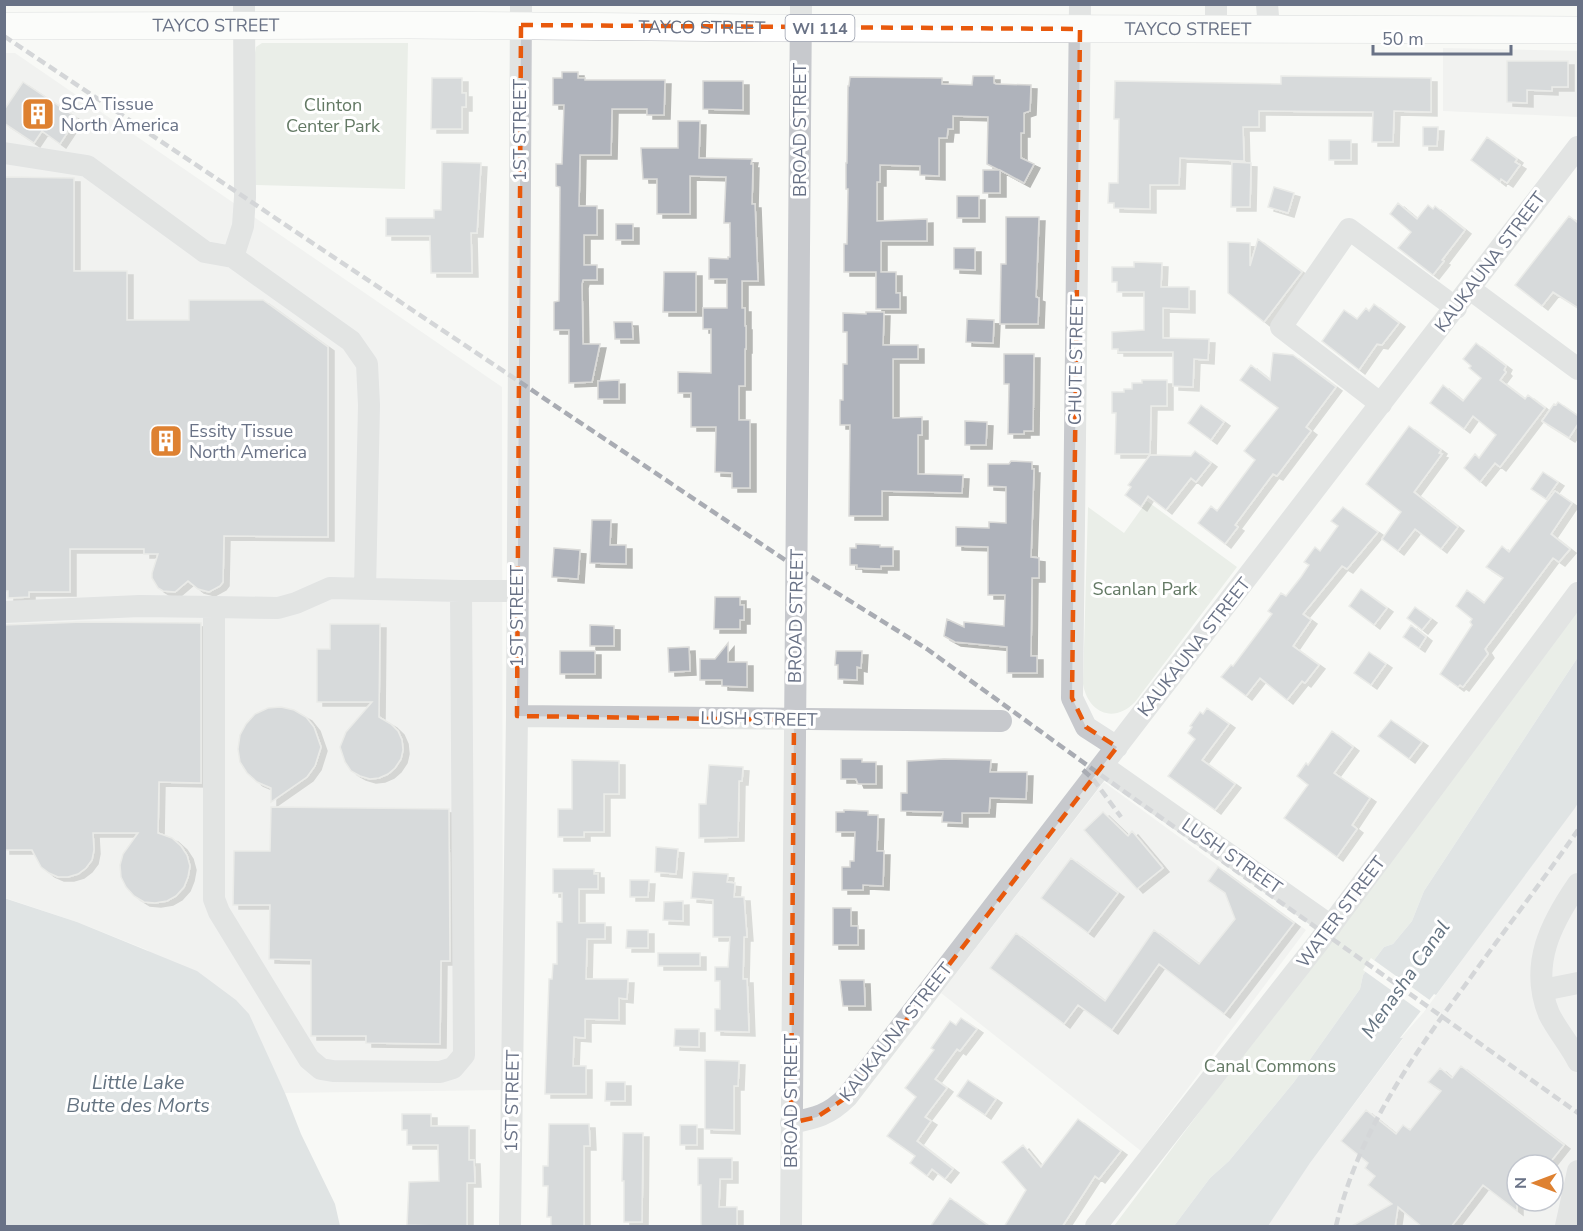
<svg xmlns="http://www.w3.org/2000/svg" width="1583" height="1231" font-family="'Nunito Sans',sans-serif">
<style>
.built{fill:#e9e9e9;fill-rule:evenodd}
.green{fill:#d9e0d7}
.water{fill:#c4c9cf}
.pier{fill:#f8f9f6}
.building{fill:#afb3bb;stroke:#dadad8;stroke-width:1.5;filter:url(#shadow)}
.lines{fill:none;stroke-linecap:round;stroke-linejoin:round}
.major-casing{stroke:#babcc1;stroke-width:28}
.minor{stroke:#c7c9cd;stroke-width:22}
.major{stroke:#fff;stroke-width:27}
.rail{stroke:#a9acb3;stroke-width:4.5;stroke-dasharray:9 4.5;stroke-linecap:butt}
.marked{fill:none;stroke:#e8590c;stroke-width:4.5;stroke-dasharray:12 8;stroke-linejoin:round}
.labels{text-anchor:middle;stroke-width:6;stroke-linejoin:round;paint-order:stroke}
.shield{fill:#fff;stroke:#969caa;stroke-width:1.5}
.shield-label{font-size:16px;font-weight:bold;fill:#697286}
.street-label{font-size:18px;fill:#697286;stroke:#fff}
.poi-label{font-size:18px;fill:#697286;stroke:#fff;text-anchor:start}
.park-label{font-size:18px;fill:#637964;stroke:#fff}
.water-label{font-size:20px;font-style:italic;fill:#647381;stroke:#fff}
</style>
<defs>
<filter id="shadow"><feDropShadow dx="6" dy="4" stdDeviation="0" flood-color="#0004"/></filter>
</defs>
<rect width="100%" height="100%" fill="#f8f9f6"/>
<!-- built -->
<path class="built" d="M1443,48L1578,51V117L1443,111Z
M4,53H15L502,387L503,1090L285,1093L270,1062L147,950L77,922L5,898Z
M1104,782L1306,930L1141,1151L941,993Z
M1578,803V1226H1268L1310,1163L1403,1039H1400L1423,1013ZM1517,1165H1553V1201H1517Z"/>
<!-- green -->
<path class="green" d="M262,43H408L405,189L256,185L255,53L256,47Z
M1147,501L1237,567L1135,702C1114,724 1088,713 1083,684L1088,507L1124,533Z
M1578,607V657L1424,891L1412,921L1393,944L1384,947L1363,975L1360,989L1294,1082L1229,1161L1210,1178L1174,1226H1114Z"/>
<!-- water -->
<path class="water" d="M1578,657V803L1575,808L1436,995L1434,994L1400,1038H1403L1310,1163L1268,1226H1174L1210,1178L1229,1161L1294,1082L1360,989L1363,975L1384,947L1393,944L1412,921L1424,891Z
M4,898L77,922L197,971L236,1000L249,1014L285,1093L301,1134L335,1204L340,1226H5Z"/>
<!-- pier -->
<path class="pier" d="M1371,958L1431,1001L1423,1013L1363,970Z"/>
<!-- building -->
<path class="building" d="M1507,61H1568V87H1552V91L1527,90V103L1507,102Z
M562,72H578V78H585V80H665L664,115H647V109H612L611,155H580L579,206H597V235H584V265H597V280H583L582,284L583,344H600L592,382L569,383V330H554V302L559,301L560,187L556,186V164H562L564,105H553V78H562Z
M973,76H994V83L996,84L1031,85L1030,111L1024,113V133H1021V158L1034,164L1024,183L1000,170V193H983V170H999L987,164L988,117L953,116V129H948L947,138H939V176L920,175V166L880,165V182H877V221L927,219V241H881V272H896V293H900V309H876V272H844V244H847L848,189H846V163H847L848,86H849L850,77L942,78V84L972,85Z
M1281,76L1431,78V112L1394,111L1393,142H1372L1373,112L1259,111V127H1243L1244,161L1180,158L1179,185H1150V209L1114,208V203H1108L1109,183H1118L1119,119H1114L1115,81L1281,84Z
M432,78H462V93H466V107H462V129H431Z
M703,81H743V110L703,109Z
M23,82L77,118L60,144L42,131L34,143L4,123V110Z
M678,121H700L699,158L752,159L751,164H753L752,204H755L758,281H742V308H745V326H746V349H745V386H739V420H750V488H732V473L715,472L716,427H691V393H678V372L711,373V329H703V308H727V279H709V258L728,259V257H730V223H724L726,177L690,176V214H657V179H643L641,148H678Z
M1423,127H1438L1437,146H1423Z
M1487,137L1517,159L1515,162L1520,165L1507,183L1501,179L1500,182L1471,160Z
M1329,140H1351V160H1329Z
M442,162L481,163L477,233H471L472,273H431L430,236H386V218H434V210H441Z
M1232,162L1251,163L1250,207H1231Z
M4,177L74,178V271H127V320H189V300H263L328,347V537L224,536L223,582L220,586L209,592L198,589L188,581L175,592L163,591L158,588L152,578V573L158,554H144V549H70V592H29V597L8,598V591H4Z
M1274,187L1294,193L1288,213L1268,207Z
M957,196H979V218H957Z
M1398,203L1417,219L1428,205L1433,209L1435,206L1465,230L1442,260L1444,261L1433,275L1398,248L1411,232L1390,214Z
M1569,216L1578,223V308L1553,292L1542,306L1515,285Z
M1006,217H1039L1036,297L1039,298L1038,324H1000L1001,264H1006Z
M616,224H633V240H616Z
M1258,239L1302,272L1264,322L1228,293V242L1250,243V266Z
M954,248H975V270L954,269Z
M1134,262L1162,263L1161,287H1189V309L1163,308V338L1209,339L1208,360L1194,359L1193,387L1173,386V352H1118V349H1112V332L1144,330V292H1117V282H1112V267H1134Z
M664,272H696V312H663Z
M1374,304L1399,323L1382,345L1377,344L1359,370L1322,341L1344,310L1357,319L1366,308L1369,311Z
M866,312H884L883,345H918V359H893V418L922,417V435H918V474L963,475L962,493L882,491V516H849L850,425H840V400H843V364H847V332H843V313L866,314Z
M967,319L994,320L993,343L966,342Z
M614,322H632L633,339H615Z
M1476,343L1506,366L1504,370L1506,372L1500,380L1525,399L1528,395L1545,408L1500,467L1495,463L1480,482L1464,468L1475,454L1479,458L1496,435L1473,416L1464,429L1430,403L1443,385L1463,401L1481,378L1469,368L1471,366L1463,359Z
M1273,353L1293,355L1336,387L1306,427L1311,431L1277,476L1273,474L1235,525L1238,527L1225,544L1198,523L1211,506L1217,511L1255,460L1244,451L1278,408L1240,380L1251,365L1270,380Z
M1004,354H1034L1033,431H1024V434H1008L1009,384H1004Z
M619,380V399H598V381Z
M1142,380H1167V406H1151L1150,454H1115L1116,413H1112V392H1124V389H1132V383H1142Z
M1558,402L1578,416V424L1569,438L1542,421L1554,404L1556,405Z
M1201,405L1224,422L1211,440L1188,423Z
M965,421L987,422L986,445H965Z
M1409,426L1441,450L1439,453L1442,454L1414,492L1458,527L1441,549L1415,529L1398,551L1382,539L1401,512L1366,484Z
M1195,451L1211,463L1196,482L1191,478L1166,510L1148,496L1141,507L1125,495L1131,487L1128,485L1150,455L1191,456Z
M1011,461L1032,462V469H1034L1031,557L1039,558V578H1032L1031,656H1037V673H1007V647L955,642L944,636L947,619L964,627V622L1004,626L1005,595H988V547L956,546V527L989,528V522L1006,523V487L988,486V464H1009Z
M1543,472L1558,482L1546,499L1531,489Z
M1555,491L1572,503L1551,534L1570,549L1559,562L1553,558L1485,649L1488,654L1463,687L1460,685L1458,687L1440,674L1472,625L1470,622L1472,619L1456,606L1467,590L1484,603L1503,578L1486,567L1502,546L1509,552Z
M1343,507L1378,532L1347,569L1342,566L1303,614L1311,620L1293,646L1319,665L1305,683L1302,681L1287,700L1260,678L1246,696L1221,677L1231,665L1233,666L1272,614L1268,611L1281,593L1286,596L1301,577L1309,565L1304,562L1315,547L1320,551L1338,526L1331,521Z
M592,520H611L610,545H626V564L590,563Z
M856,544L880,545V547H893V566H881V569L857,568V565H850V548H856Z
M554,548L580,550L578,579L552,577Z
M1361,589L1387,608L1374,625L1349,606Z
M715,597H740V605H744V620H740V629H714Z
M1415,607L1431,619L1422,630L1407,618Z
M82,622L201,623V783L159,782L158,833L172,838L181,846L187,855L190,866L188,877L184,887L176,896L167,901L155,903L144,902L134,896L126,887L121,877L120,865L123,854L138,833H93L94,850L92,860L86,868L78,874L68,877H58L49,873L41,867L32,850H4V625Z
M330,624H380L379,717L391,724L398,731L402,740L403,750L401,759L395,768L388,774L379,778L370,779L360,776L351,771L345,762L340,747L346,732L372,702H317V649H330Z
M590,625L614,626V646H590Z
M1411,625L1426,637L1419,648L1403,637Z
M728,643V662H747V687L722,686V680H700V659H715Z
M689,647L690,671L669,672L668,648Z
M560,651H595V674H560Z
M836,651H862L861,668L857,667V680L838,679V665H835Z
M1369,652L1386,664L1371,685L1354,673Z
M281,707L294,710L306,717L314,727L321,747L315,766L307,777L271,802V788L257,782L247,773L240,762L238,749L240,735L246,724L255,714L268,708Z
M1207,708L1229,724L1202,760L1235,784L1215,810L1168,776L1195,739L1188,733L1192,727L1190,726L1200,712L1203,714Z
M1391,720L1422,742L1409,759L1378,736Z
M1332,731L1353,747L1334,773L1370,798L1352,825L1357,829L1337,857L1284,818L1308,785L1297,776L1306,763L1308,765Z
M841,759H862V762H876V784H858L856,779H841Z
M944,759L991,760L990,772H1027L1026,799L990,798L989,813H962V823L942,822L943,812L901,811V793H907V761Z
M572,760L619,761V794H604V832H584V837H558V809H572Z
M709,765L743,767L742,781H739L738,837L699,838V804H706Z
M271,807L449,809L450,961H441L440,1044L366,1043V1036H311V960L269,959L270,905H233L234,851H270Z
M844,810L868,811V815H878L877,851H884L883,886L863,885V890H842V867H850V861H854L855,832H836V812H844Z
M1103,812L1128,836L1132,831L1163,868L1137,889L1084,830Z
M656,847L678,849L676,874L655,872Z
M1071,858L1118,893L1088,933L1041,898Z
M1218,867L1294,923L1224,1014L1159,964L1112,1030L1078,1005L1064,1024L990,968L1016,933L1105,1001L1154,930L1199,964L1235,919L1225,893L1208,881Z
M553,869H594V874H598V889H579V923H605V939H587L586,979H628L627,999L619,998V1020L585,1019V1038L574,1037L573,1066H586V1094H545L549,979H552L553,964H557V922H562V893H553Z
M693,872L728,874L727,882L735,883L734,897H744L747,937H744L743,979H747L749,1032L715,1031V1009H720V981H715V967H728L730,937H713V900L691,898Z
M630,880H649L648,897H630Z
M683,901V921L663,920L664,902Z
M833,908H851V926H858V945H833Z
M627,930H648V948H626Z
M658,953H700V966H658Z
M840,980H864L865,1006H843Z
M961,1018L977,1029L960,1051L957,1049L935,1079L947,1088L925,1117L931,1121L917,1141L953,1169L945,1179L932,1169L927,1176L910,1163L915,1156L887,1136L916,1097L905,1088L934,1050L931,1048L950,1021L956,1025Z
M675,1029H699V1047L674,1046Z
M705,1060L739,1061L738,1086H734V1130L705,1129Z
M1461,1066L1564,1145L1548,1165H1517V1211L1483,1185L1451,1227H1422L1398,1207L1395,1227H1350L1392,1204L1368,1185L1375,1176L1365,1168L1368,1163L1341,1141L1366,1110L1396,1134L1403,1125L1410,1130L1441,1091L1428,1082L1440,1068L1452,1078Z
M968,1080L996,1099L985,1115L957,1096Z
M606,1082H625V1101H605Z
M402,1114H431V1126H469V1160H474L475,1183H467V1227L407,1225L409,1182L439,1181L438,1145H407V1130H402Z
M1078,1119L1121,1151L1099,1179L1095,1176L1062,1227H1004L1026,1190L1002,1162L1023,1145L1041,1167Z
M549,1124H589L590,1146H584V1227H551V1217H547L548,1186H543V1166H548Z
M680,1125H697V1145H680Z
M623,1133H643L642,1222H624V1181H622Z
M698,1158H732V1179H720L719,1207H737V1227H701V1185H698Z
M950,1198L990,1227H930Z"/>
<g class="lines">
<!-- major casing -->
<g class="major-casing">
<g id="major">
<path id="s1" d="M4,26L408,25L768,28L1578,30"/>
</g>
</g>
<!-- minor -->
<path class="minor" d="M1080,4L1072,698L1086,727L1117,747
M1216,4V30
M1267,4L1269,29
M4,153L87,166L205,252L233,257L351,341L367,364L369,405L365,589
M233,257L243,226L245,197L244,4
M1470,289L1578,369
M1381,404L1281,327L1349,229L1456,308
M214,607L278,608L296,603L330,588L461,591
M4,612L140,606L214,607V899L219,912L309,1059L321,1069L333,1071L440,1072L453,1068L464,1055L461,591H518
M517,716L1001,721
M1103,766L1331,926
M1578,884C1551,923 1529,965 1549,1014C1557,1030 1570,1045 1578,1061
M1543,990L1578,983
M791,1123C816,1118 829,1115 847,1097L1578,147
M510,1226L517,716L521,4
M791,1226L801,4
M1096,1226L1318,943L1578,593
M1566,1226L1578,1171"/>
<!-- major -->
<use href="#major" class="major"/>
<!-- rail -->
<path class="rail" d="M4,36L797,568L927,649L1098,773L1578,1113
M1083,770L1093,779L1121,817
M1336,1226C1357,1136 1409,1061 1463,988C1501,935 1541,883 1578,830"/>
</g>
<!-- marked area -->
<path d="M0 0H1583V1231H0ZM521,25L1080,29L1072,698L1086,727L1117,747L847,1097L817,1117L791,1123L794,720L517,716Z" fill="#f8f9f6" fill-opacity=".55" fill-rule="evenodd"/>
<path class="marked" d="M521,25L1080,29L1072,698L1086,727L1117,747L847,1097L817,1117L791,1123L794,720L517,716Z"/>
<!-- icons -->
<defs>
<g id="building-square" transform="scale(1.725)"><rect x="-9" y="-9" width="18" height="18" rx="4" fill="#de8131" stroke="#fff"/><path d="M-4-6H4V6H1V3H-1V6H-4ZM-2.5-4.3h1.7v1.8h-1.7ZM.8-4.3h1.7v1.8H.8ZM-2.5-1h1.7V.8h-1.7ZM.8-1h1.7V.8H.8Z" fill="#fff"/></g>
</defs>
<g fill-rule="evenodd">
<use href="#building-square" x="38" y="114"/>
<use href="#building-square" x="166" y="441"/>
</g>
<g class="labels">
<!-- shield labels -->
<rect class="shield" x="785.5" y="15" width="69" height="26" rx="4.5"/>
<g class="shield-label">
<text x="820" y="34">WI 114</text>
</g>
<!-- street labels -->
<g class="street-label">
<text dy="6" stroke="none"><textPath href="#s1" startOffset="212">TAYCO STREET</textPath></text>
<text dy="6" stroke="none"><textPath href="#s1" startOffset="698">TAYCO STREET</textPath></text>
<text dy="6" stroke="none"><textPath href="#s1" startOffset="1184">TAYCO STREET</textPath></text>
<text transform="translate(520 130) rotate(-90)" y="6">1ST STREET</text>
<text transform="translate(800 130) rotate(-90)" y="6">BROAD STREET</text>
<text transform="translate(1490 262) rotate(-53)" y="6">KAUKAUNA STREET</text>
<text transform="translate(1076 360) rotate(-89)" y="6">CHUTE STREET</text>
<text transform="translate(517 616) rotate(-90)" y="6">1ST STREET</text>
<text transform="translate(796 616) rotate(-89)" y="6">BROAD STREET</text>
<text transform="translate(1194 647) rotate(-52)" y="6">KAUKAUNA STREET</text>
<text transform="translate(759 719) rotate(1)" y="6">LUSH STREET</text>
<text transform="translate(1232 856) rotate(35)" y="6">LUSH STREET</text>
<text transform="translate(1341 912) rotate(-53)" y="6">WATER STREET</text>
<text transform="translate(896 1032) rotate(-52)" y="6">KAUKAUNA STREET</text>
<text transform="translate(512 1101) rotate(-89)" y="6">1ST STREET</text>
<text transform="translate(791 1101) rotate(-90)" y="6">BROAD STREET</text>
</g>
<!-- poi labels -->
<g class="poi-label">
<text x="61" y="110">SCA Tissue<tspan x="61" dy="21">North America</tspan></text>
<text x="189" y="437">Essity Tissue<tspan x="189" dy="21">North America</tspan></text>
</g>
<!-- park labels -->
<g class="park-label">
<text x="333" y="111">Clinton<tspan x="333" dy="21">Center Park</tspan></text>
<text x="1145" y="595">Scanlan Park</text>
<text x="1270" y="1072">Canal Commons</text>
</g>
<!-- water labels -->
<g class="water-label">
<text transform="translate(1405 979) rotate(-55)" y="7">Menasha Canal</text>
<text x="138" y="1089">Little Lake<tspan x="138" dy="23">Butte des Morts</tspan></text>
</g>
</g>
<!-- border -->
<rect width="1583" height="1231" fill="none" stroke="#697286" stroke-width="12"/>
<!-- north arrow -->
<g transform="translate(1535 1183) rotate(270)"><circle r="28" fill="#ffffff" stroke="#c3c7cf" stroke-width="1.5"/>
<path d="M0-4.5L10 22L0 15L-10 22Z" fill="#de8131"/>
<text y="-9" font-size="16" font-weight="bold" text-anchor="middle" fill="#697286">N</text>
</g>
<!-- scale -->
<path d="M1373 45v9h138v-9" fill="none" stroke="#697286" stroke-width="3"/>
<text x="1382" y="45" font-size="18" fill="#697286" stroke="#ffffff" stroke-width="4.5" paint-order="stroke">50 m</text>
</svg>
